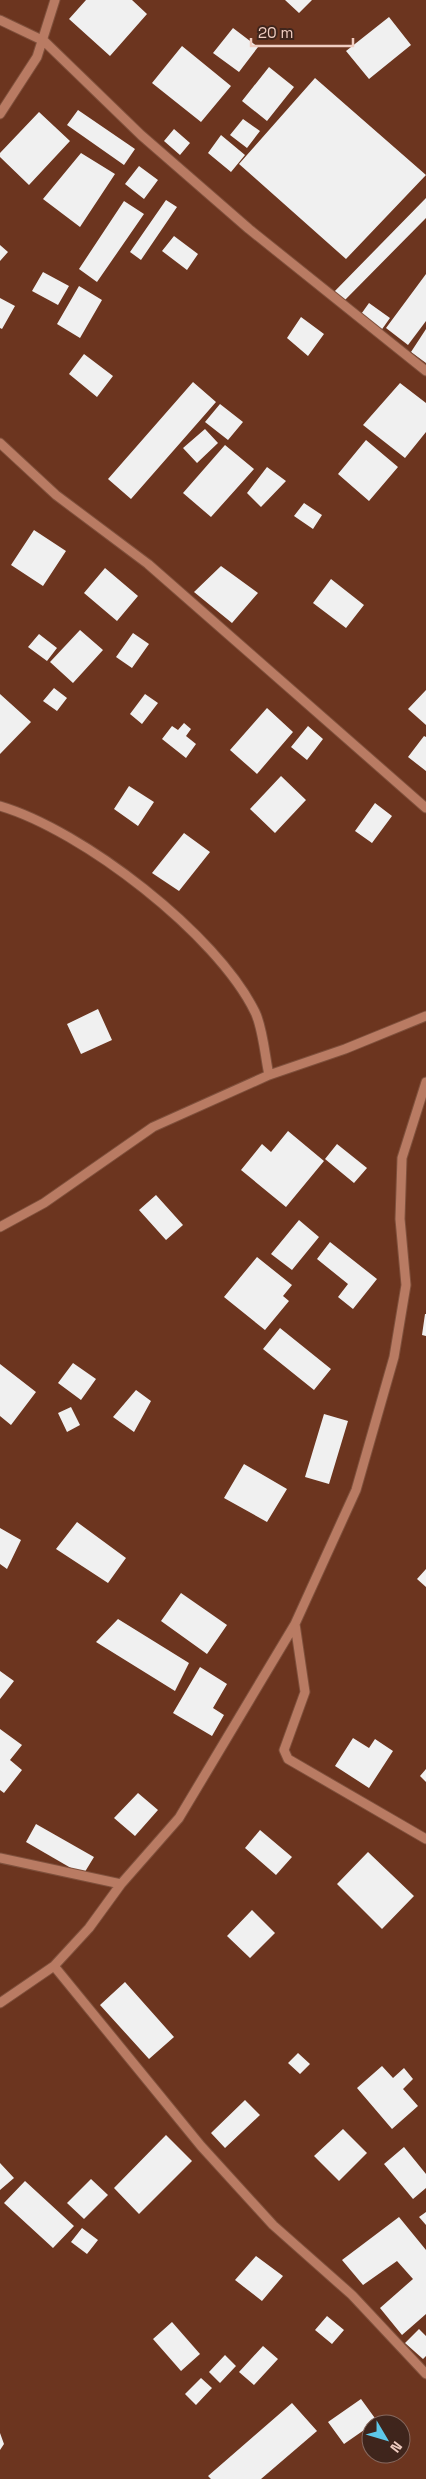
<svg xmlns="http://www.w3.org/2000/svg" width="426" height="2479" font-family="'Space Grotesk',sans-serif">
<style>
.building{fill:#f0f0f0}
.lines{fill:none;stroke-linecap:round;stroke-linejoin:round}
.minor-casing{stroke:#7f503c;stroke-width:11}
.minor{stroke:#b97b63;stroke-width:9}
</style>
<rect width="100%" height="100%" fill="#6c351f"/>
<!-- building -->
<path class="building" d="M86,0H132L147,14L110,56L69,19Z
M285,0H312L299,13Z
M389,17L411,45L369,79L346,51Z
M233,28L258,47L239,72L213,53Z
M182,46L231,86L201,122L152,83Z
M269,67L294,87L267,121L242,101Z
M315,78L426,175L346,259L239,164Z
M78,110L135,149L124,165L67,125Z
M39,112L70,141L29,185L0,157V153Z
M243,119L260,131L247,148L230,135Z
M174,129L190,143L180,155L164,141Z
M221,135L245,155L231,172L208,153Z
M81,153L115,174L80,227L43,199Z
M139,166L158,180L144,199L125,184Z
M426,198V218L342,303L332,294Z
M166,200L177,207L141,260L130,252Z
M124,201L144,214L97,282L79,269Z
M174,236L198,254L187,270L162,251Z
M0,245L8,252L0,261Z
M43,272L69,286L58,305L32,291Z
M426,274V321L408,345L386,328Z
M79,286L102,300L80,338L57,324Z
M0,298L15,306L2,329L0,328Z
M369,303L390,318L380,332L359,317Z
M301,317L324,334L308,356L287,338Z
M426,329V363L411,352Z
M84,354L113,376L97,397L69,374Z
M193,382L216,402L131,499L108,479Z
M400,383L426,403V432L405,458L363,425Z
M220,404L243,422L228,440L205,422Z
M205,429L218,443L197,463L183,448Z
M366,440L398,467L369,501L338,474Z
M225,445L254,469L211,517L183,493Z
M267,467L286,481L261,507L247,493Z
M304,503L322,515L313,529L294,516Z
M34,530L66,551L43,586L11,565Z
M221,566L258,593L232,623L194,592Z
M105,568L138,596L117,621L84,593Z
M331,579L364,605L346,628L313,603Z
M80,630L103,650L73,683L50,662Z
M133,633L149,644L132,668L116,657Z
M39,634L57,648L47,661L28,647Z
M54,688L67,698L57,711L43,701Z
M426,690V725L408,709Z
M0,694L31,722L0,754Z
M145,694L158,703L142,724L130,714Z
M267,708L293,732L257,774L230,750Z
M184,723L191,729L186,736L196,744L186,758L162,739L172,726L178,730Z
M308,726L323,739L307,760L291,747Z
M424,736L426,737V771L408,757Z
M281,776L306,800L275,833L250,809Z
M129,786L154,802L138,826L114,809Z
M375,803L392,816L372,843L355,831Z
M184,833L210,852L179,891L152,873Z
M98,1009L112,1040L81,1054L67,1024Z
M288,1131L324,1161L286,1207L241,1170L262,1144L271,1152Z
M337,1144L367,1168L354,1183L325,1159Z
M156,1195L183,1225L166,1240L139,1210Z
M299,1220L319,1237L292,1270L271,1254Z
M330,1242L377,1279L353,1309L338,1297L348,1284L317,1259Z
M257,1257L292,1285L283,1296L289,1301L265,1330L224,1297Z
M425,1314H426V1336L422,1335Z
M280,1328L331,1369L314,1390L263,1349Z
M73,1363L96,1379L81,1400L58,1383Z
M0,1364L36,1392L11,1425L0,1416Z
M136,1390L151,1401L134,1432L113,1417Z
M71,1407L80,1425L67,1432L58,1413Z
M324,1414L348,1421L329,1484L305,1477Z
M244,1464L287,1489L267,1522L224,1498Z
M77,1522L126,1558L108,1583L56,1549Z
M0,1528L21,1540L7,1569L0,1564Z
M426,1569V1587L417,1579Z
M181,1593L227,1625L207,1654L161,1621Z
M118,1619L189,1663L175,1691L96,1642Z
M200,1667L227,1684L213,1708L224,1715L212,1736L173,1713Z
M0,1671L14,1681L0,1699Z
M0,1729L22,1745L10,1760L22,1770L4,1793L0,1790Z
M353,1738L369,1748L375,1739L393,1751L369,1788L335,1766Z
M426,1769V1782L420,1776Z
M138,1793L158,1810L135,1836L114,1818Z
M36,1824L94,1857L83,1875L26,1842Z
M260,1830L292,1857L276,1875L245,1848Z
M368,1852L414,1896L382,1929L337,1884Z
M252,1910L275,1933L250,1958L227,1936Z
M125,1982L174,2037L149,2059L100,2005Z
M298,2053L310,2064L300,2074L288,2063Z
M382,2066L393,2078L404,2068L413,2079L403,2089L418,2106L392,2129L357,2088Z
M245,2100L260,2115L225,2148L211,2133Z
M343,2129L367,2153L339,2181L314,2156Z
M166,2135L192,2161L139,2214L114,2188Z
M404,2147L426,2174V2188L413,2199L384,2164Z
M0,2163L14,2178L0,2190Z
M91,2179L108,2195L84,2219L67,2203Z
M25,2181L74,2226L53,2248L4,2203Z
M426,2212V2225L419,2217Z
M399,2217L426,2250V2314L402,2335L380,2308L413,2279L397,2261L363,2285L342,2260Z
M82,2228L98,2240L87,2254L71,2242Z
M256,2256L283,2276L262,2301L235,2280Z
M327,2316L344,2330L332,2344L315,2330Z
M172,2322L200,2354L181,2371L153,2339Z
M419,2329L426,2336V2356L423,2359L405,2343Z
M263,2346L278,2359L254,2385L239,2372Z
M225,2355L236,2366L220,2383L209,2372Z
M201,2378L212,2388L196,2405L185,2394Z
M361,2399L377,2421L344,2444L328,2422Z
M292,2403L317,2431L261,2479H211L208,2476Z
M0,2433L4,2444L0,2450Z"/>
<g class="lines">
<!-- minor casing -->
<g class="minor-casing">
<path id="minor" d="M0,20L44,41L141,135L249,229L426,371
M0,114L37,57L55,0
M0,443L56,495L148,564L426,808
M0,806C82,830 217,934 255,1012C263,1028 265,1057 269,1075
M0,1227L44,1203L153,1127L269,1075L345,1049L426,1016
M295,1624L305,1692L284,1750L288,1759L426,1839
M0,1858L121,1884
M54,1966L201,2146L273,2225L352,2295L426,2374
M0,2003L54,1966L89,1928L121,1884L179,1818L295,1624L356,1490L394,1357L406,1285L400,1219L402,1158L426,1082"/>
</g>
<!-- minor -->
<use href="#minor" class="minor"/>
</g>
<!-- north arrow -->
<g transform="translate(386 2439) rotate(128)"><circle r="24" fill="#3f251c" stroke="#86685e"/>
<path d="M0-4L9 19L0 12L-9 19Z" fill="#5dc7e8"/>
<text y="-8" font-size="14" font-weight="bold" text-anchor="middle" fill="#f0cdc1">N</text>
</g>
<!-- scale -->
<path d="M251 38v8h102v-8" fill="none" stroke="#f0cdc1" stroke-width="2.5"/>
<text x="258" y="38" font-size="15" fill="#f0cdc1" stroke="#3f251c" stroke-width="4" paint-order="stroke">20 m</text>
</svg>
